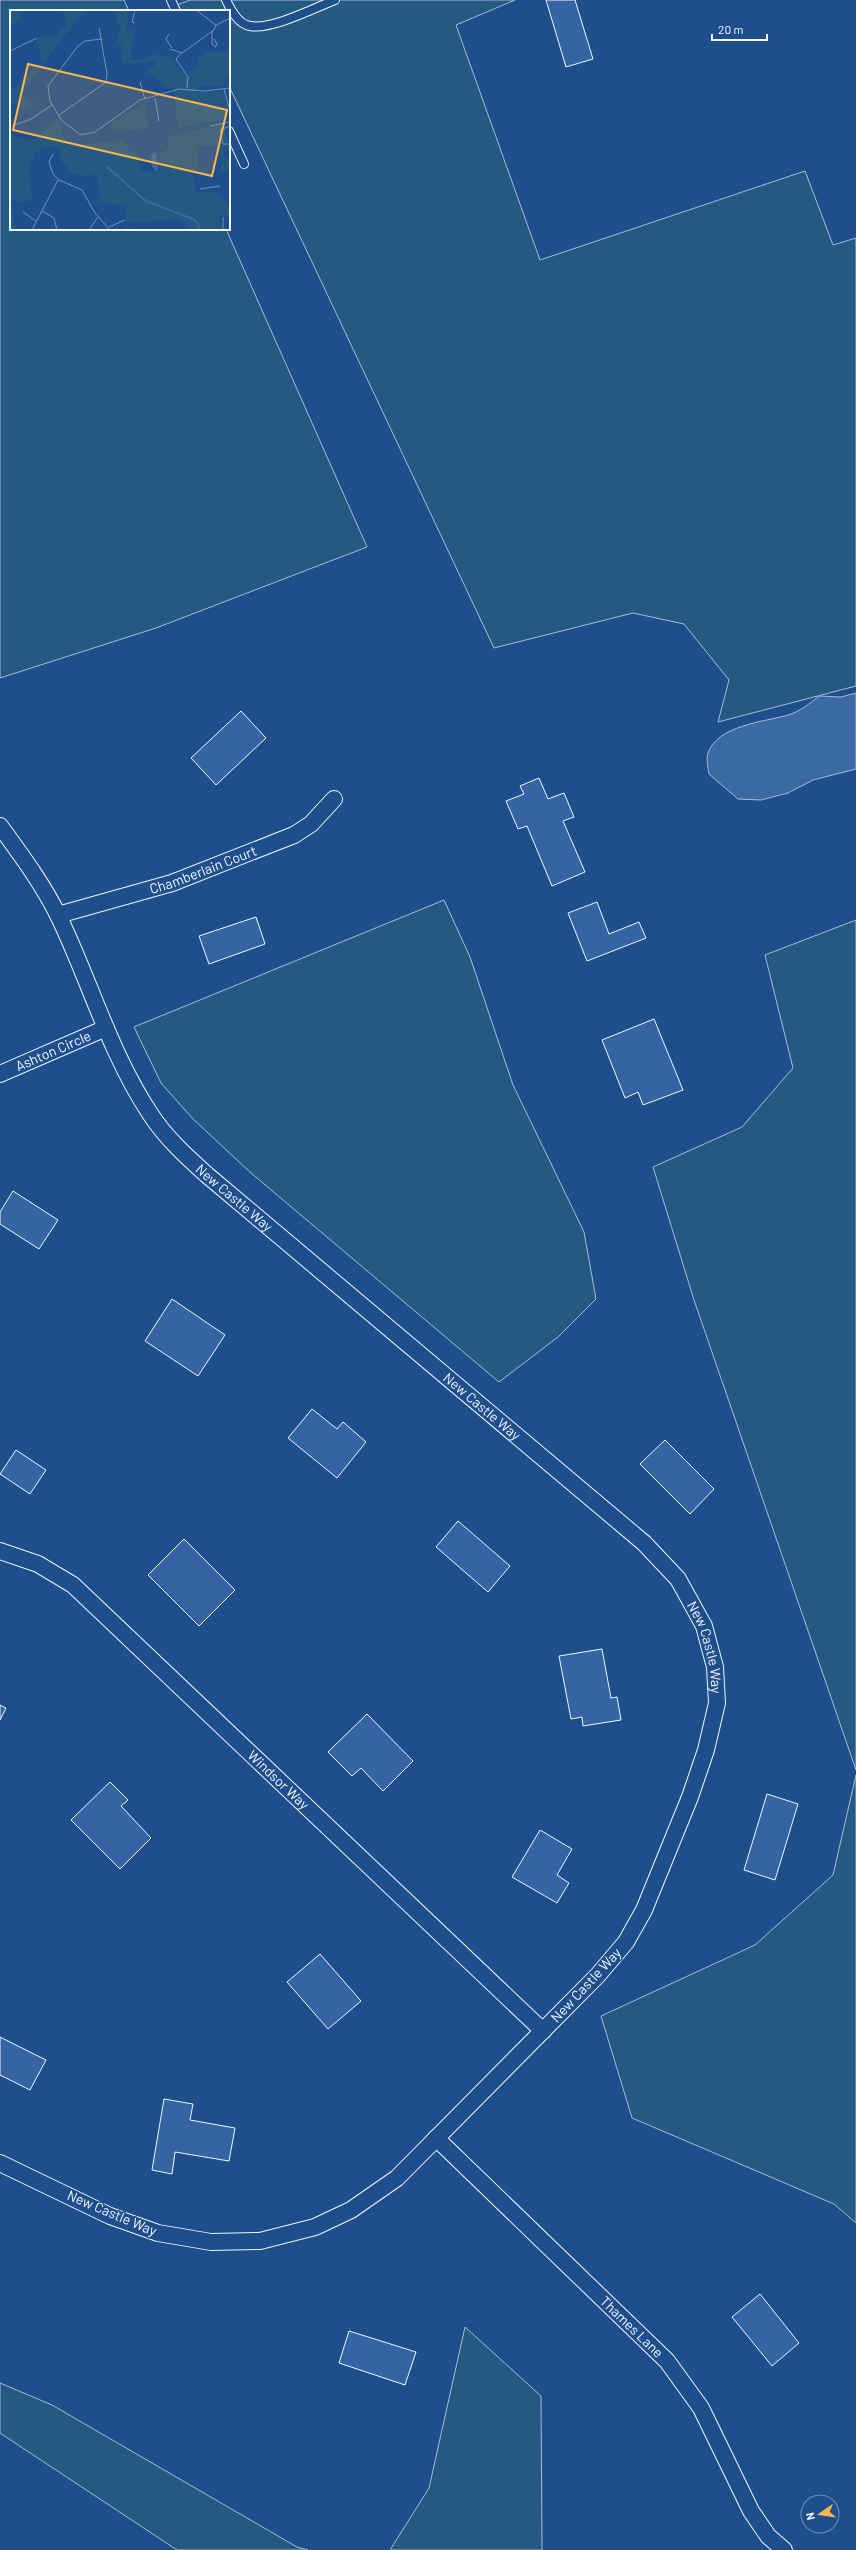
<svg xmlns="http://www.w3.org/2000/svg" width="856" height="2550" font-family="Barlow,sans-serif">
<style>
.green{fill:#245a82;stroke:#a8bbd7}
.water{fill:#3b69a3;stroke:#a8bbd7}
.building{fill:#3563a3;stroke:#f2f6ff}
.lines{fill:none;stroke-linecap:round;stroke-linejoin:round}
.service-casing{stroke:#f2f6ff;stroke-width:10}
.minor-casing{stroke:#f2f6ff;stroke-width:18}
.service{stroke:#1f4e8c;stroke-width:8}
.minor{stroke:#1f4e8c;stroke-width:16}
.labels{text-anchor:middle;stroke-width:3;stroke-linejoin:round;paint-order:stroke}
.street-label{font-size:14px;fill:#f2f6ff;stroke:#1f4e8c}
.inset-river{fill:none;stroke:#3b69a3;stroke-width:2}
.inset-road{fill:none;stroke:#7391ba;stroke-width:1}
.view{fill:#ffb74d;fill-opacity:0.15;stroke:#ffb74d;stroke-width:2}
.inset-edge{fill:none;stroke:#f2f6ff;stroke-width:2}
</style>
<rect width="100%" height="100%" fill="#1f4e8c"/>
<!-- green -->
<path class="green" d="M0,0H124L129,11H11V229H226L367,547L156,628L0,678Z
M190,0H515L456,25L540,260L805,171L833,245L856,238V686L718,722L729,680L684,624L633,613L494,648L229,86V11H182L177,5Z
M444,900L470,957L513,1085L584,1232L596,1299L558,1337L499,1382L251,1173L193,1119L161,1083L134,1027Z
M856,920V1770L694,1300L653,1167L742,1127L793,1068L765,955Z
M856,1775V2223L834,2204L632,2118L601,2016L755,1945L833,1875Z
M465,2327L541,2396L542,2550H390L429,2488Z
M0,2383L52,2405L297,2547L308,2550H177L0,2433Z"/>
<!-- water -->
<path class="water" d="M856,693V769L813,780L788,793L761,800L738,799L709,774C708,768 706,758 708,753C718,725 764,722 788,715C801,711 809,704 819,696L841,697Z"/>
<!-- building -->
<path class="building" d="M546,0H575L593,59L566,67Z
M241,711L266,738L216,785L191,758Z
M539,778L548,799L564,793L574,817L563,821L585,872L552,886L527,826L518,829L506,801L524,794L520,786Z
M597,902L609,934L639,922L646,938L587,961L568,913Z
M256,917L265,944L209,964L199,936Z
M654,1019L683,1090L643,1105L638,1092L625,1098L602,1040Z
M13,1191L58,1220L39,1249L0,1224V1212Z
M172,1299L225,1335L198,1376L145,1341Z
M312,1409L337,1429L343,1422L366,1442L337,1478L288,1438Z
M665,1440L714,1489L690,1514L640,1464Z
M16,1450L46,1470L30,1494L0,1474Z
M458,1521L510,1566L488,1592L436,1547Z
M184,1539L235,1590L199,1626L148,1575Z
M602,1649L611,1698L617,1697L621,1720L583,1726L582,1717L571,1719L559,1656Z
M0,1705L6,1708L0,1720Z
M367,1714L413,1761L383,1791L361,1768L352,1776L328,1752Z
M110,1782L128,1800L121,1806L151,1838L120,1869L71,1820Z
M767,1794L798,1804L775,1880L744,1870Z
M540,1830L572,1849L557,1875L569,1883L557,1903L512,1877Z
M320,1954L361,2001L328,2029L287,1982Z
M0,2037L46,2060L30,2090L0,2075Z
M164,2099L193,2104L190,2120L235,2128L229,2161L175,2152L172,2174L152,2170Z
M760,2294L799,2343L772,2366L732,2317Z
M349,2331L416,2352L405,2385L339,2363Z"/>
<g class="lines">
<!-- service casing -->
<g class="service-casing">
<path id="service" d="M171,0L176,11
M226,0C231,10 238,24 250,26C272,30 314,8 335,0
M229,131L244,164"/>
</g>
<!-- minor casing -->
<g class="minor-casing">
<g id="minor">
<path id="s1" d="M0,826C21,855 42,883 58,915C90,981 110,1054 151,1115C166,1138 187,1157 207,1175L644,1543L678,1579L704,1626L715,1667L717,1703L706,1750L690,1797L644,1910L626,1942L598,1975L397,2178L351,2210L315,2227L260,2241L211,2242L158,2233L110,2216L0,2163"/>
<path id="s2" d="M58,915L172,883L294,835L311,824L334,799"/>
<path id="s3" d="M0,1074L106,1028"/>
<path id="s4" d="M0,1551L38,1564L73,1585L543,2031"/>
<path id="s5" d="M436,2138L667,2361L701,2408L751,2511L768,2536L784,2550"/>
</g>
</g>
<!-- service -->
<use href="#service" class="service"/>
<!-- minor -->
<use href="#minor" class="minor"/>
</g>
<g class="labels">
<!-- street labels -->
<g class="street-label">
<text dy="5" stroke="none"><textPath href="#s2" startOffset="152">Chamberlain Court</textPath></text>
<text dy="5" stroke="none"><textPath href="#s3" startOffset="58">Ashton Circle</textPath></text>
<text dy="5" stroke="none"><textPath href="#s1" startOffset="445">New Castle Way</textPath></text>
<text dy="5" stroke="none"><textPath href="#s1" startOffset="769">New Castle Way</textPath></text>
<text dy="5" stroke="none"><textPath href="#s1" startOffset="1105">New Castle Way</textPath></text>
<text dy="5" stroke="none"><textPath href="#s4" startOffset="364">Windsor Way</textPath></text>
<text transform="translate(586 1985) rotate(-47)" y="5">New Castle Way</text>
<text transform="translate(112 2213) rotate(23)" y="5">New Castle Way</text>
<text dy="5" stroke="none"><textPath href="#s5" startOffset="272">Thames Lane</textPath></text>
</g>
</g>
<!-- overview -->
<g transform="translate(10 10)">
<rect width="220" height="220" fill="#1f4e8c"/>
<path d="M0,0H8L11,9L0,15ZM51,0H120L116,19H125L120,50H129L146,42L153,48L160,44L175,67L188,55V49L195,42L218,41L220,38V62L212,76H188L186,82L213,81L219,108L168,118L163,78L153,76L143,64L135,63L145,55L144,50L137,53H114L111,47L112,34L104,38L110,20L104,1H77L69,7L10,83L27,94L20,99L0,94V77L2,79L32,52L26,29L40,25L44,28L56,16L55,5ZM135,92L139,118L105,123L100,114ZM49,110L56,131L63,135L114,130L120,142H129L131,160L144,164L148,161V143L151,144L158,138V126L214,113L217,131L214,145L220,149V161L212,162L207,135L187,137L189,159L183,161L185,182H206L220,196V205L209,206L211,220H180L170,209L117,213L119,220H116L117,195L89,193L82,195L91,187L86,166L82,163L78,167L55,160L58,157L51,151L49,137H35L25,142L19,158L22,188L20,191H1L5,220H0V123L7,128L21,131L30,125L41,111Z" fill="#245a82"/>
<path d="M146,141L148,159L146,162L142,156L141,145Z" fill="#3b69a3"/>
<path class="inset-river" d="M96,156L136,191L183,209L188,214L189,220"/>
<path class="inset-road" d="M125,0L122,12L125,13M186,0L206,15L220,8M202,21V34L205,37L207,34L204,29M159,24L156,29L162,38M92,29L75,31L68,36L38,76L40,91L52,111L71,125L85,122L130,90L169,79L194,81L220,78M160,39L172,43L204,20L206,15M0,41L27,28M171,43L166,49L178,67L177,78M130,72L135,89M214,79L220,102M145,88L149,111M49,105L96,72L97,64L89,18M2,116L21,109L42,95M200,116L220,112M220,116L210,120L213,134H220M43,144L39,152L43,164L49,170L72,180L85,203L100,220M190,179L210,176M32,201L44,208L47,220M13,202L26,211M213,207V220M99,217L115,210M22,220L48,170M79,220L88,207"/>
<path class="view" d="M18,54L217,100L202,166L3,120Z"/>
<rect width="220" height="220" class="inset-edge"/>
</g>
<!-- north arrow -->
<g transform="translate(820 2514) rotate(257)"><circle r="19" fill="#1f4e8c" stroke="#7391ba"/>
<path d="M0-3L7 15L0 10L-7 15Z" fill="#ffb74d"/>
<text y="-6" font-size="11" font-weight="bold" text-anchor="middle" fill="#f2f6ff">N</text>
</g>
<!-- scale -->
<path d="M712 34v6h55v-6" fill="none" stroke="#f2f6ff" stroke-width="2"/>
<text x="718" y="34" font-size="12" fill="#f2f6ff" stroke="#1f4e8c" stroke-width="3" paint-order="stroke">20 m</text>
</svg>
